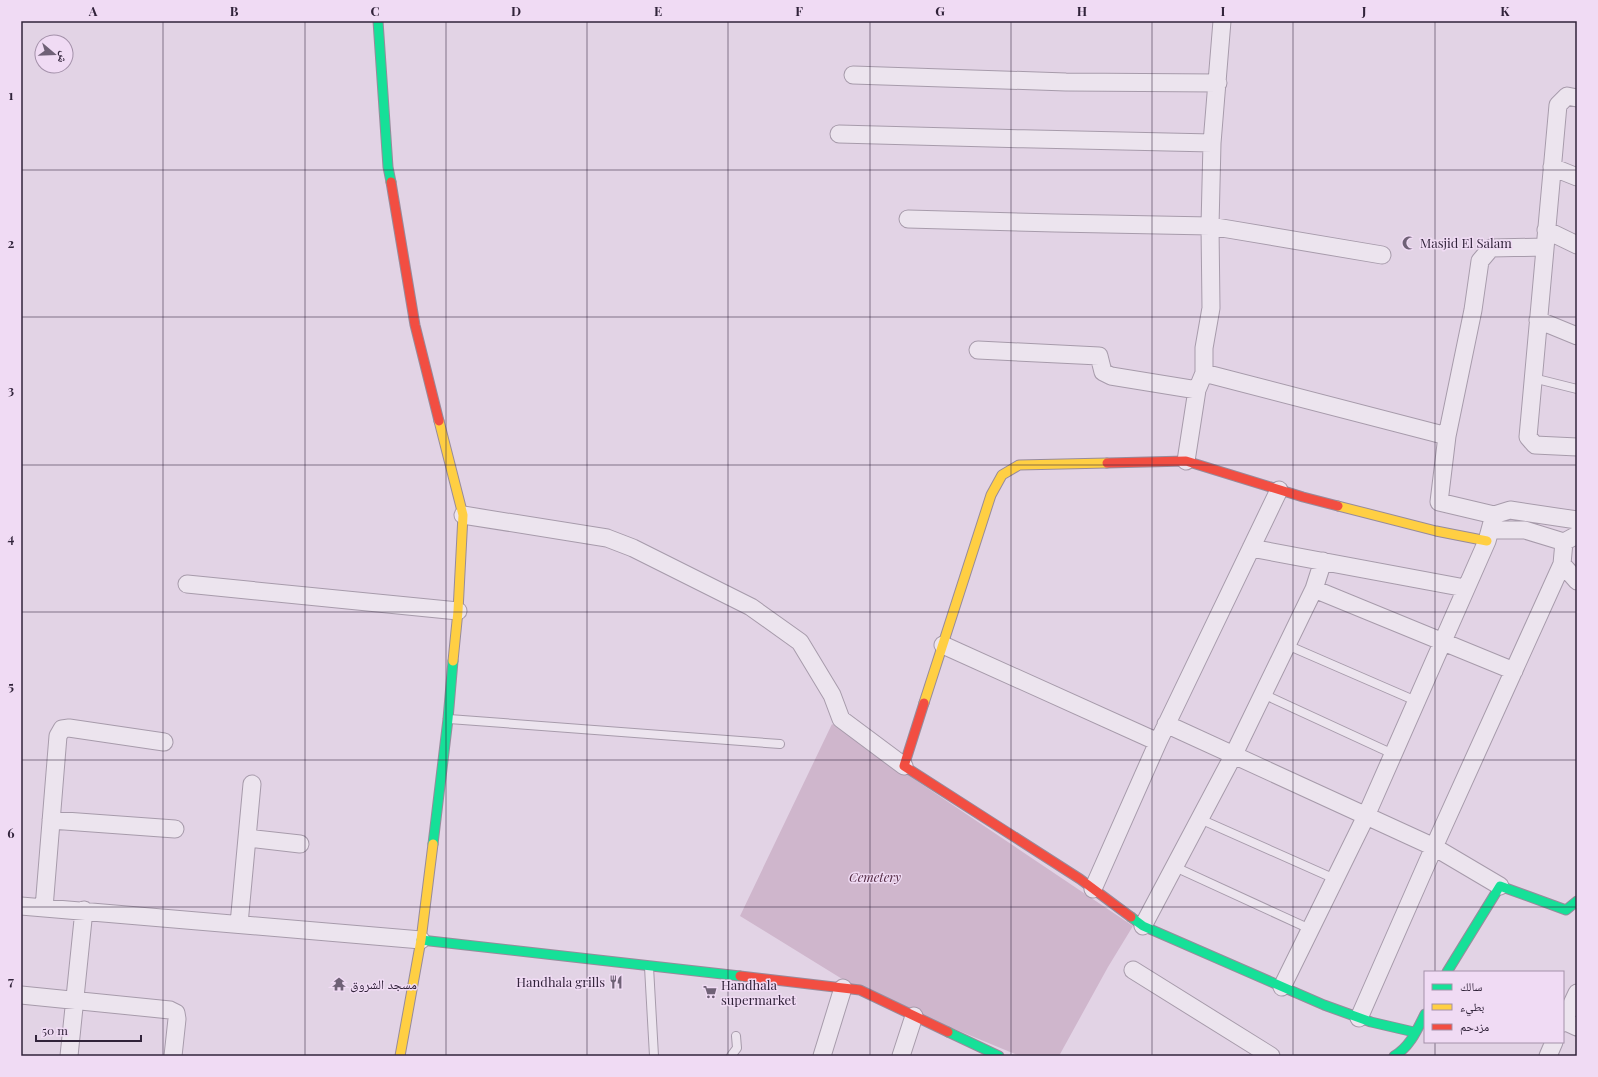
<svg xmlns="http://www.w3.org/2000/svg" width="1598" height="1077" font-family="'Playfair Display','Noto Naskh Arabic',serif">
<style>
.cemetery{fill:#cfb6cc}
.lines{fill:none;stroke-linecap:round;stroke-linejoin:round}
.lane-casing{stroke:#a79bab;stroke-width:10}
.street-casing{stroke:#a79bab;stroke-width:19}
.fast-casing{stroke:#978b9b;stroke-width:11}
.slow-casing{stroke:#978b9b;stroke-width:11}
.jam-casing{stroke:#978b9b;stroke-width:11}
.lane{stroke:#ece4ee;stroke-width:8}
.street{stroke:#ece4ee;stroke-width:17}
.fast{stroke:#16e098;stroke-width:9}
.slow{stroke:#ffcf43;stroke-width:9}
.jam{stroke:#f24e42;stroke-width:9}
.grid{fill:none;stroke:#31233a;stroke-width:1;stroke-opacity:0.55}
.labels{text-anchor:middle;stroke-width:3;stroke-linejoin:round;paint-order:stroke}
.poi-label{font-size:13px;fill:#31233a;stroke:#f0dbf4;text-anchor:start}
.park-label{font-size:13px;font-style:italic;fill:#542b44;stroke:#f0dbf4}
.neatline{fill:none;stroke:#31233a;stroke-width:1.5}
.grid-label{font-size:13px;text-anchor:middle;font-weight:bold;fill:#31233a}
</style>
<rect width="100%" height="100%" fill="#e2d3e5"/>
<!-- cemetery -->
<path class="cemetery" d="M832,724L1133,926L1108,967L1059,1056H1020L860,990L740,916Z"/>
<g class="lines">
<!-- lane casing -->
<g class="lane-casing">
<path id="lane" d="M1533,378L1577,389
M1287,645L1416,701
M1263,694L1393,754
M449,719L780,744
M1200,819L1335,879
M1175,867L1310,929
M649,967L654,1056
M731,1056L737,1048L736,1036"/>
</g>
<!-- street casing -->
<g class="street-casing">
<path id="street" d="M853,75L1066,82L1218,83
M1577,98L1567,96L1558,105L1528,437L1535,445L1577,447
M839,134C963,138 1088,140 1212,143
M1552,167L1577,177
M908,219L1055,223L1210,226L1382,255
M1546,230L1577,245
M1545,247L1491,248L1480,261L1473,310L1447,436L1439,502L1494,515L1510,510L1577,520
M1538,320L1577,336
M978,350L1099,356L1103,372L1111,376L1197,390
M1204,373L1447,436
M1186,461L1197,390L1204,373V348L1211,308L1210,226L1212,143L1222,21
M463,515L607,538L633,548L751,607L800,642L832,695L841,719L904,766
M1491,530H1525L1564,542L1562,564L1577,581
M1564,542L1577,535
M1251,548L1465,588
M187,584L458,611
M1314,589L1514,671
M943,645L1158,742
M1166,724L1434,847L1500,886
M51,820L175,829
M247,838L300,844
M1093,889L1158,742L1279,490
M21,906L421,940
M44,908L58,736L62,729L69,728L164,742
M239,924L252,784
M1143,926L1233,756L1314,589L1323,561
M1133,970L1271,1056
M1282,987L1366,816L1487,541L1494,515
M21,995L170,1010L176,1013L177,1019L173,1056
M1359,1018L1434,847L1562,564
M1564,1021L1577,1027
M1563,1023L1577,993
M69,1056L84,910
M822,1056L843,988
M901,1056L914,1016
M1548,1056L1554,1042"/>
</g>
<!-- fast casing -->
<g class="fast-casing">
<path id="fast" d="M378,21L388,167L391,182
M433,844L448,719L453,661
M1131,917L1143,926L1324,1005L1371,1022L1414,1032
M421,940L740,976
M1447,972L1500,886L1566,910L1577,901
M948,1032L999,1056
M1394,1056C1410,1047 1417,1030 1425,1014"/>
</g>
<!-- slow casing -->
<g class="slow-casing">
<path id="slow" d="M439,421L463,515L458,611L453,661
M1338,506L1436,531L1487,541
M924,703L991,495L1002,475L1019,465L1107,463
M400,1056L421,940L433,844"/>
</g>
<!-- jam casing -->
<g class="jam-casing">
<path id="jam" d="M391,182L415,325L439,421
M1107,463L1186,461L1303,497L1338,506
M924,703L904,766L1080,879L1131,917
M740,976L860,990L948,1032"/>
</g>
<!-- lane -->
<use href="#lane" class="lane"/>
<!-- street -->
<use href="#street" class="street"/>
<!-- fast -->
<use href="#fast" class="fast"/>
<!-- slow -->
<use href="#slow" class="slow"/>
<!-- jam -->
<use href="#jam" class="jam"/>
</g>
<!-- grid -->
<path class="grid" d="M163,21V1056M305,21V1056M446,21V1056M587,21V1056M728,21V1056M870,21V1056M1011,21V1056M1152,21V1056M1293,21V1056M1435,21V972M21,170H1577M21,317H1577M21,465H1577M21,612H1577M21,760H1577M21,907H1577M1435,1042V1056"/>
<!-- icons -->
<defs>
<g id="mosque-bare" transform="scale(1.08)"><path d="M3.5-4.9A6 6 0 1 0 3.5 4.9A5 5 0 1 1 3.5-4.9Z" fill="#6f6176" stroke="#f0dbf4" stroke-width="2.5" paint-order="stroke"/></g>
<g id="restaurant-bare" transform="scale(1.08)"><path d="M-5-6h1v4h1v-4h1v4h1v-4h1v5L-1.5 .5V6h-2V.5L-5-1ZM5-6V6H3V1.5H1.5Q1.5-4 5-6Z" fill="#6f6176" stroke="#f0dbf4" stroke-width="2.5" paint-order="stroke"/></g>
<g id="temple-bare" transform="scale(1.08)"><path d="M0-6L5-2H3V0L6.5 2.5H4V6H1.5V3h-3V6H-4V2.5H-6.5L-3 0V-2H-5Z" fill="#6f6176" stroke="#f0dbf4" stroke-width="2.5" paint-order="stroke"/></g>
<g id="supermarket-bare" transform="scale(1.08)"><path d="M-6-5.5h2.5l.6 2H6L4.5 2H-2.5L-4.4-4H-6ZM-1.5 3.2a1.3 1.3 0 1 0 .1 0ZM3 3.2a1.3 1.3 0 1 0 .1 0Z" fill="#6f6176" stroke="#f0dbf4" stroke-width="2.5" paint-order="stroke"/></g>
</defs>
<g fill-rule="evenodd">
<use href="#mosque-bare" x="1409" y="243"/>
<use href="#restaurant-bare" x="616" y="982"/>
<use href="#temple-bare" x="339" y="984"/>
<use href="#supermarket-bare" x="710" y="992"/>
</g>
<g class="labels">
<!-- poi labels -->
<g class="poi-label">
<text x="1420" y="248">Masjid El Salam</text>
<text x="605" y="987" text-anchor="end">Handhala grills</text>
<text x="350" y="989">مسجد الشروق</text>
<text x="721" y="990">Handhala<tspan x="721" dy="15">supermarket</tspan></text>
</g>
<!-- park labels -->
<g class="park-label">
<text x="875" y="882">Cemetery</text>
</g>
</g>
<!-- border -->
<rect width="1598" height="1077" fill="none" stroke="#f0dbf4" stroke-width="44"/>
<!-- legend -->
<rect x="1424" y="971" width="140" height="72" fill="#f0dbf4" stroke="#a491aa"/>
<rect x="1432" y="984" width="20" height="6" fill="#16e098" stroke="#a491aa"/>
<text x="1460" y="991" font-size="12" fill="#31233a">سالك</text>
<rect x="1432" y="1004" width="20" height="6" fill="#ffcf43" stroke="#a491aa"/>
<text x="1460" y="1011" font-size="12" fill="#31233a">بطيء</text>
<rect x="1432" y="1024" width="20" height="6" fill="#f24e42" stroke="#a491aa"/>
<text x="1460" y="1031" font-size="12" fill="#31233a">مزدحم</text>
<!-- north arrow -->
<g transform="translate(54 54) rotate(109)"><circle r="19" fill="#f0dbf4" stroke="#a491aa"/>
<path d="M0-3L7 15L0 10L-7 15Z" fill="#6f6176"/>
<text y="-6" font-size="11" font-weight="bold" text-anchor="middle" fill="#31233a">ش</text>
</g>
<!-- scale -->
<path d="M36 1035v6h105v-6" fill="none" stroke="#31233a" stroke-width="2"/>
<text x="42" y="1035" font-size="12" fill="#31233a" stroke="#f0dbf4" stroke-width="3" paint-order="stroke">50 m</text>
<rect x="22" y="22" width="1554" height="1033" class="neatline"/>
<g class="grid-label">
<text x="93" y="16">A</text>
<text x="234" y="16">B</text>
<text x="375" y="16">C</text>
<text x="516" y="16">D</text>
<text x="658" y="16">E</text>
<text x="799" y="16">F</text>
<text x="940" y="16">G</text>
<text x="1082" y="16">H</text>
<text x="1223" y="16">I</text>
<text x="1364" y="16">J</text>
<text x="1505" y="16">K</text>
<text x="11" y="100">1</text>
<text x="11" y="248">2</text>
<text x="11" y="395">3</text>
<text x="11" y="543">4</text>
<text x="11" y="691">5</text>
<text x="11" y="838">6</text>
<text x="11" y="986">7</text>
</g>
</svg>
